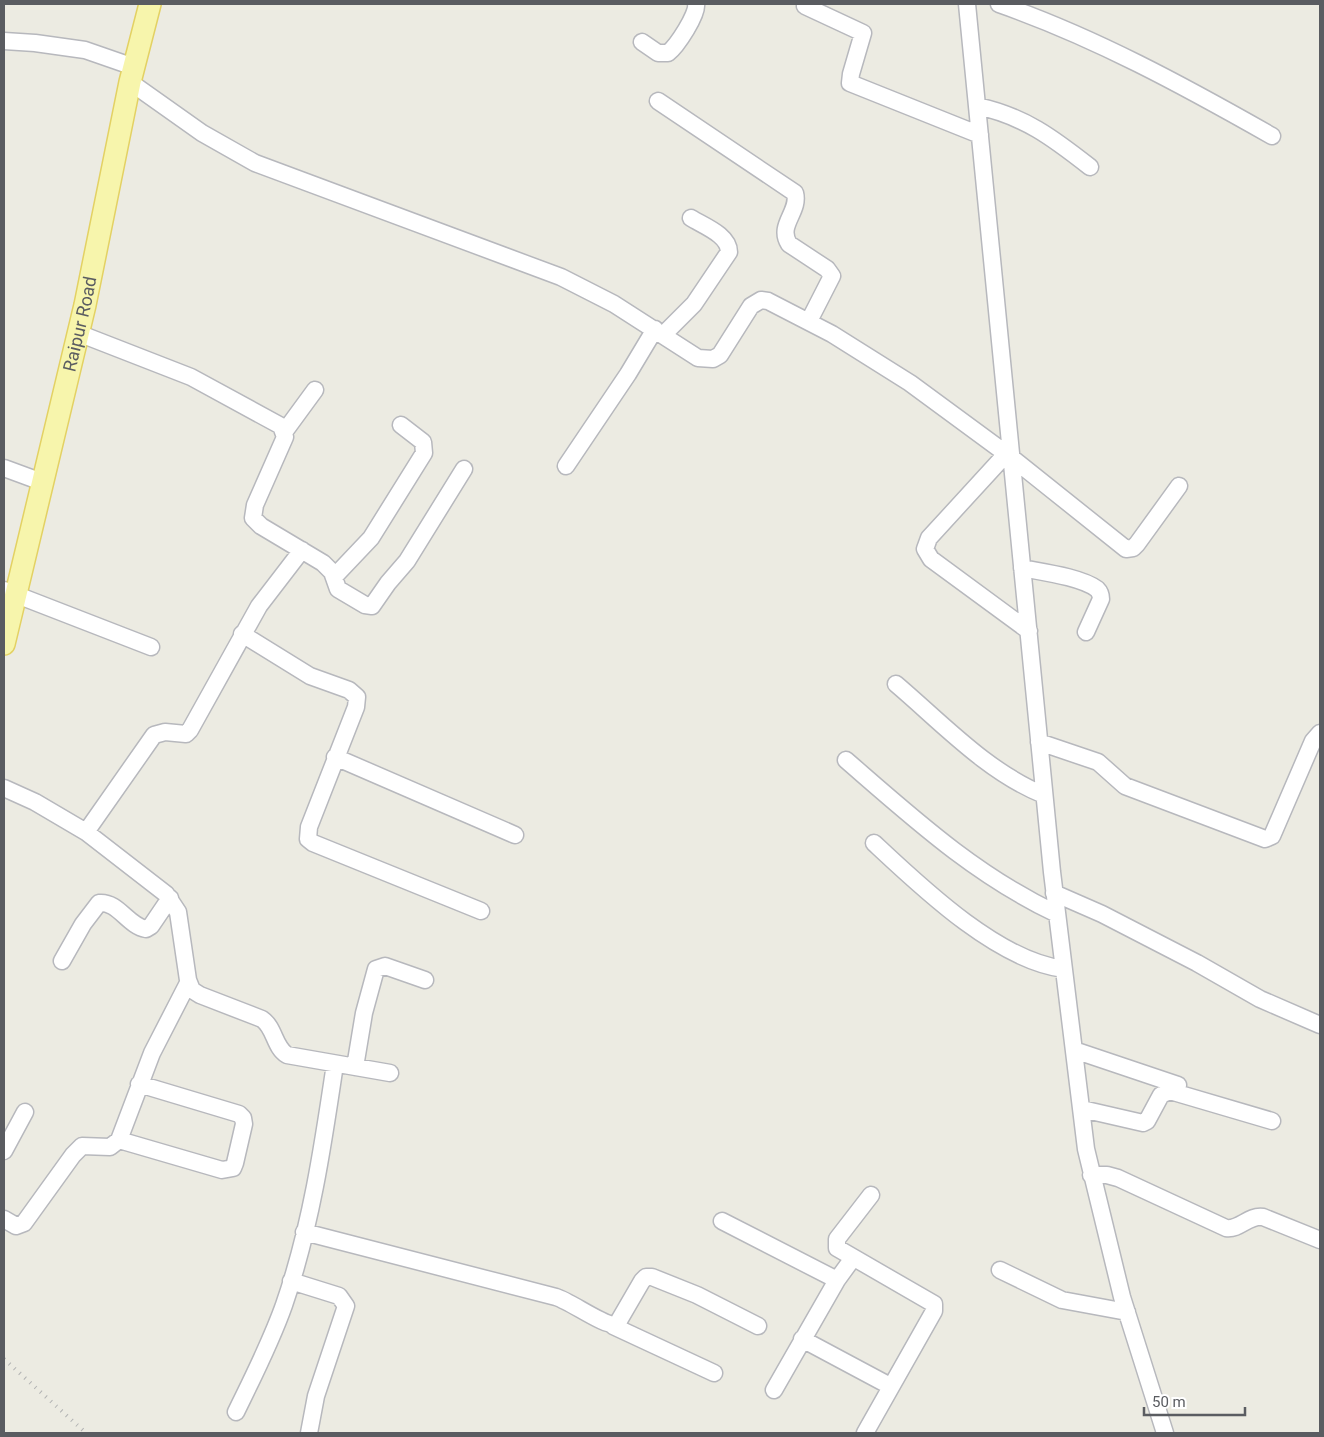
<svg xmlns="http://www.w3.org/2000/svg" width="1324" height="1437" font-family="Roboto,sans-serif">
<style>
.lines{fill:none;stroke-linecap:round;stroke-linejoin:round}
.minor-casing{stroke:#b7b8bd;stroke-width:19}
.major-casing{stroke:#e3d163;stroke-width:24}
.minor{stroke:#fff;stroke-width:16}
.major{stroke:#f7f5ac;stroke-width:21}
.rail{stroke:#b2b3b3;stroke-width:4;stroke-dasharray:1 6;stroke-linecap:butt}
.labels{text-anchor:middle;stroke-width:5;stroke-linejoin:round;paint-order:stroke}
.street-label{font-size:18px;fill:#5a5c61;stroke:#fff}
</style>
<rect width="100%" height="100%" fill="#ecebe2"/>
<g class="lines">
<!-- minor casing -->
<g class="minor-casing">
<path id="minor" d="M967,4L1052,872L1086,1149L1122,1297L1165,1433
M999,4C1094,37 1184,86 1272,136
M805,6L863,33L851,74L850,83L980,135
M4,41L35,43L85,50L134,67
M642,42L658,53H668C677,46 698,14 696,4
M130,82L202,133L255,163L561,277L614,304L698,358L713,359L720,355L751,306L761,300L768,301L832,334L910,383L1012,458L1126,549L1133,548L1137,544L1179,486
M658,101L795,193C800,212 777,225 789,244L827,269L832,276L809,321
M977,106C1024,116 1053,138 1090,167
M78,333L191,377L281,426L285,437L255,505L253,518L261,526L323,563L332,572L338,589L365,605L372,606L388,583L407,561L464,469
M663,335L694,304L729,252C729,235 704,226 691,218
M285,431L315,390
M1006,454L929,538L925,549L931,559L1029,631
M566,466L628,374L655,329
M4,468L42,482
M1022,568C1042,572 1081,577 1097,589C1100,592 1101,595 1101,599L1086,632
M334,577L371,538L424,453L423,442L401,425
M4,590L151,647
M242,634L310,676L349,690L357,697L356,707L309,827L308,839L313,843L481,911
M896,684C942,723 987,772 1044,795
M1039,742L1098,762L1125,786L1265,839L1272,836L1313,741L1320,733
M335,757L515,835
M846,760C914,819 975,875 1057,914
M4,788L35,802L86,832L166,894L178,912L188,980L192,990L200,995L262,1019C275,1028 274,1047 287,1055L390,1073
M86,832L154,735L165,732L186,734L190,730L259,606L302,550
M874,843C921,887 998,961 1064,969
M1054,893L1102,914L1197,963L1260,999L1320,1025
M62,961L83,924L99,903C118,901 128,926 146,929L151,926L170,898
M1074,1050L1178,1085
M355,1067L364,1013L376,969L385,966L425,980
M1082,1109L1143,1123L1147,1121L1161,1095L1170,1091L1272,1121
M119,1140L222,1170L233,1168L235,1163L244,1124L243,1118L239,1114L139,1084
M4,1151L25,1112
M1091,1175H1107L1118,1178L1226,1228C1240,1230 1248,1215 1263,1217L1320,1240
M4,1219L16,1226L24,1223L73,1155L82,1146L110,1147L119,1140L152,1053L188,983
M722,1221L837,1280
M304,1232C388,1253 472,1275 556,1297C572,1302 606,1328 617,1324L642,1281L646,1277H652L697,1295L758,1326
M1000,1270L1062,1300L1127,1312
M291,1281L339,1296L346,1306L316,1396L309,1433
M613,1326L714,1373
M802,1339L890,1386
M774,1390L837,1280L853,1258
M236,1412C253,1377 271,1342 284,1305C311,1227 323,1145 335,1064
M865,1433L934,1311V1304L837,1248V1239L871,1195"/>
</g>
<!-- major casing -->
<g class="major-casing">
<g id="major">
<path id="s1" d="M4,644L85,305L130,82L150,4"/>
</g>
</g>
<!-- minor -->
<use href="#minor" class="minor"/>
<!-- major -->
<use href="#major" class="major"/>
<!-- rail -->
<path class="rail" d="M4,1359L86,1433"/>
</g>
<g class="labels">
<!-- street labels -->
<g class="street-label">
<text dy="6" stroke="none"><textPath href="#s1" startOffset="329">Raipur Road</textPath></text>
</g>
</g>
<!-- border -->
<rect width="1324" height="1437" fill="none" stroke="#5a5c61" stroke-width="10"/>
<!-- scale -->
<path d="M1144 1407v8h101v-8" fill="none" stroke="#5a5c61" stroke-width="2.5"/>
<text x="1152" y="1407" font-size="15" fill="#5a5c61" stroke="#ffffff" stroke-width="4" paint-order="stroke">50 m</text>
</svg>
